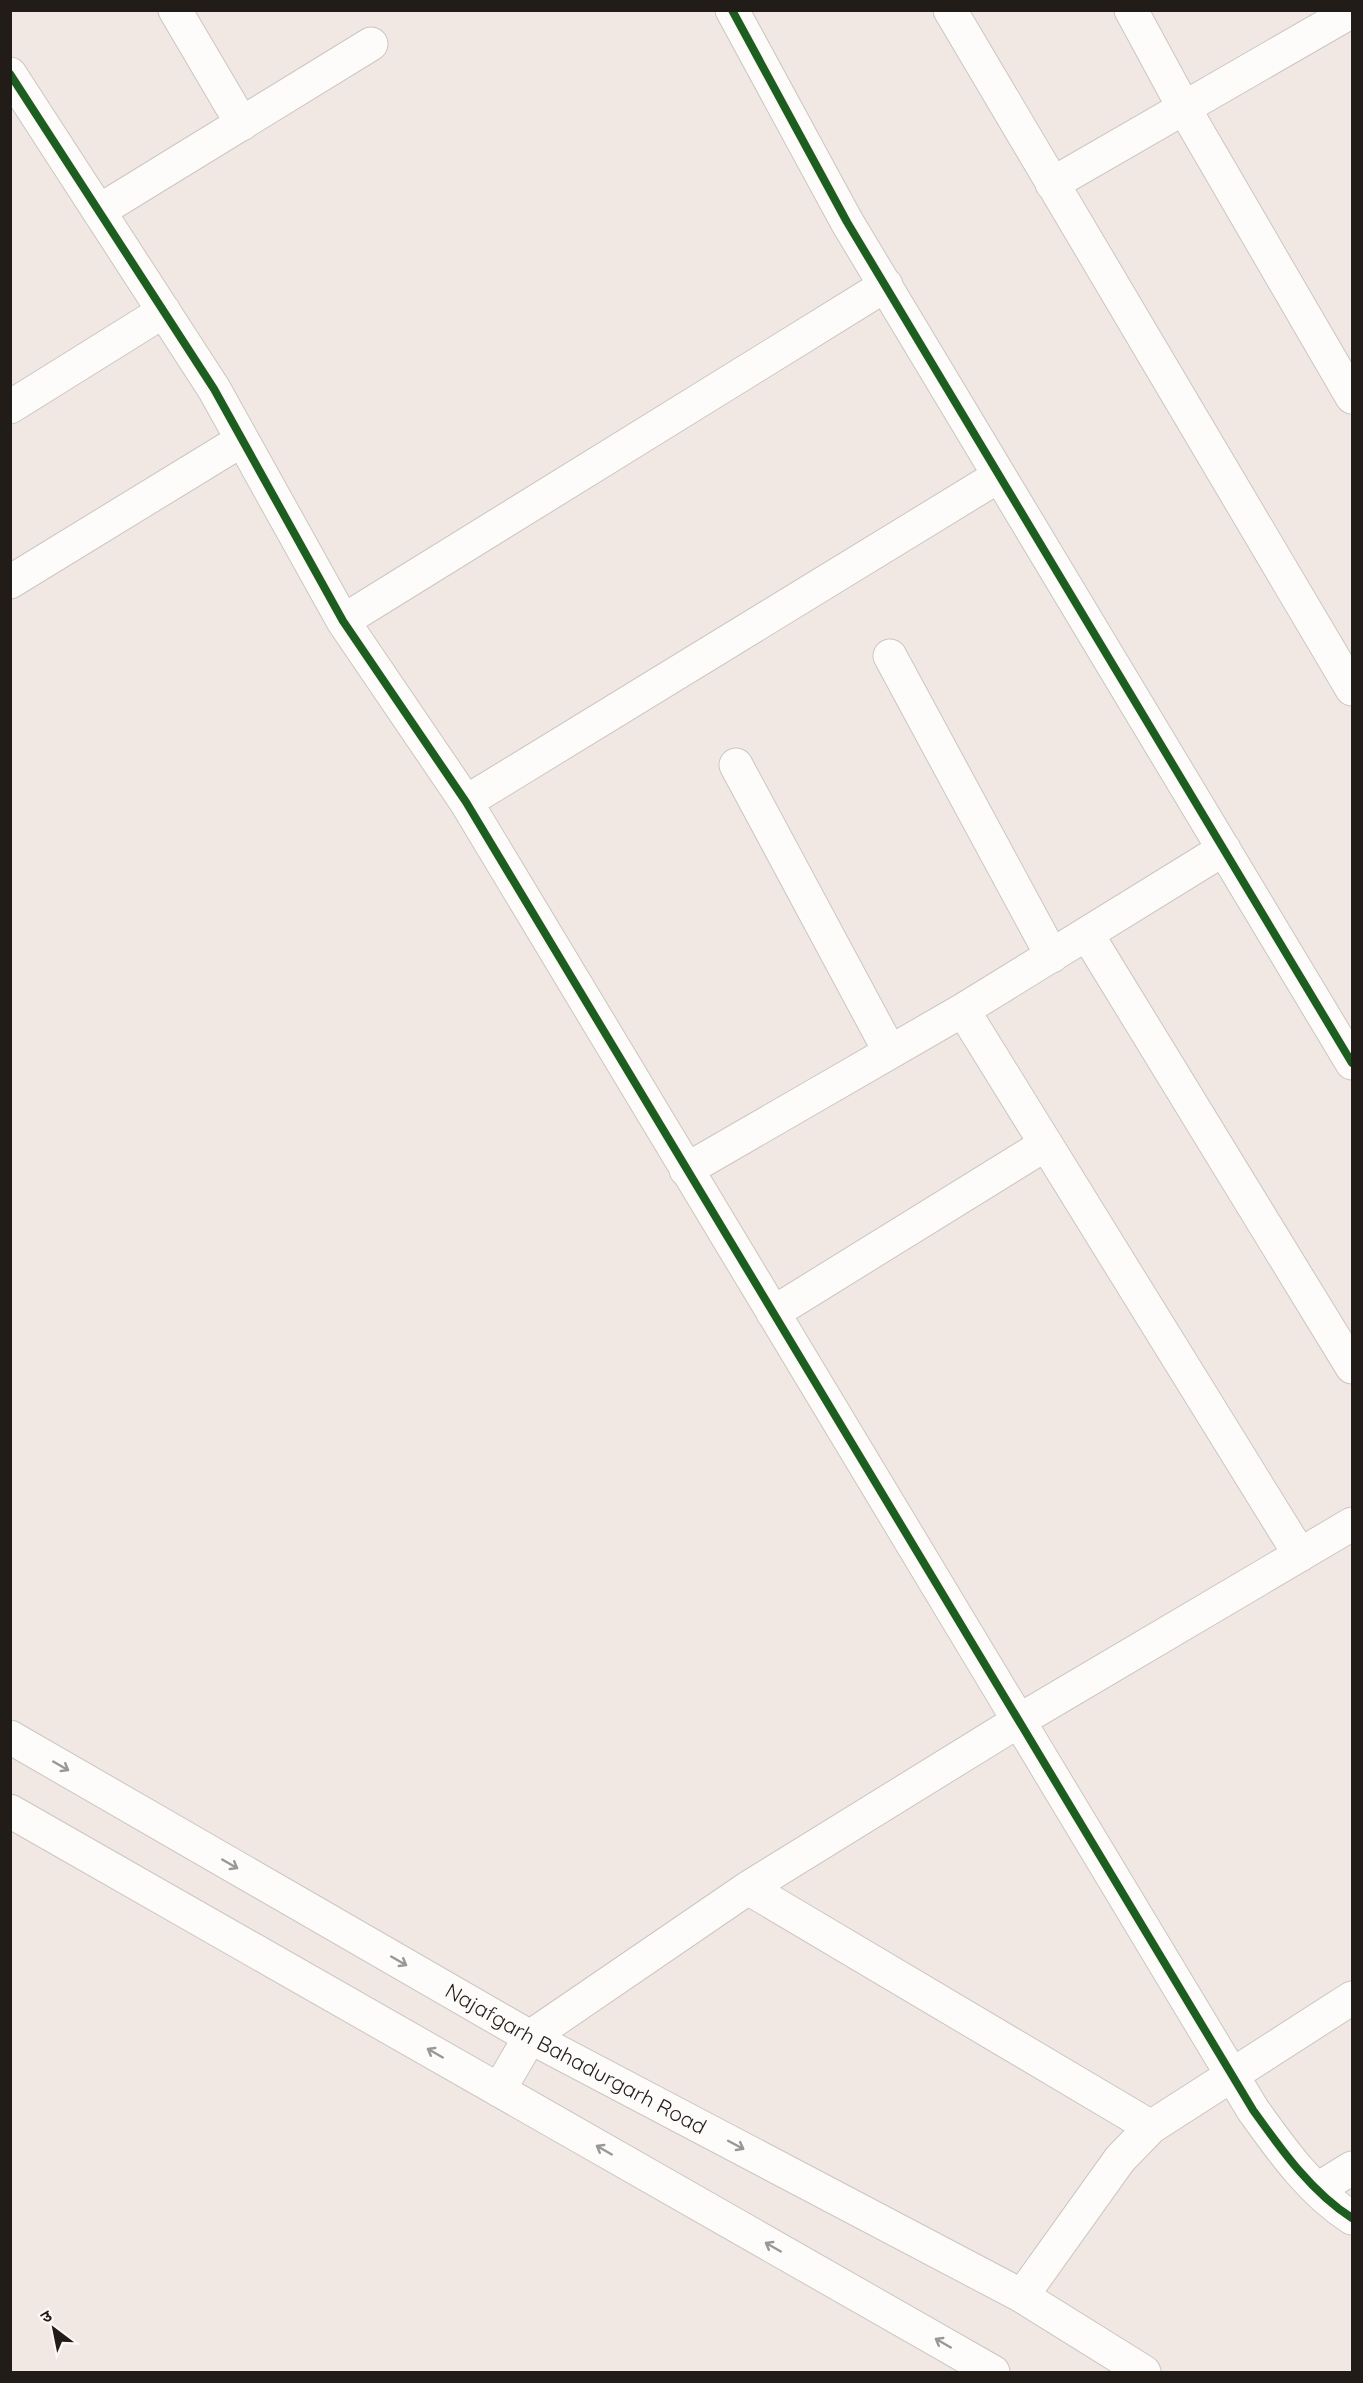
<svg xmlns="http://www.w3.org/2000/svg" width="1363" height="2383" font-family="Quicksand,'Noto Sans Devanagari',sans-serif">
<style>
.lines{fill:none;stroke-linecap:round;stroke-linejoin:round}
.minor-casing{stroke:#ccc5c1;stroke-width:35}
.secondary-casing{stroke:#ccc5c1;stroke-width:35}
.minor{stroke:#fdfcfb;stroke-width:33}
.secondary{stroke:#fdfcfb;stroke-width:33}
.cycleway-casing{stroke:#fdf6f2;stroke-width:11}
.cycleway{stroke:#1b5e20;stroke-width:8}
.oneway{stroke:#9a9795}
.labels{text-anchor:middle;stroke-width:4.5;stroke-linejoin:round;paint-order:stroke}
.street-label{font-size:21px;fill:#221c19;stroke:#fdf6f2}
</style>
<rect width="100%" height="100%" fill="#f1e8e3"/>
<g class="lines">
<!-- minor casing -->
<g class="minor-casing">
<path id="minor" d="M175,10L242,124
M732,10L847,222L1352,1063
M950,10L1352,689
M1131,10L1184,108L1352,397
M10,74L214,389L343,621L466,802L1253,2110C1281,2149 1311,2192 1352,2218
M1052,184L1352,11
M99,211L371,44
M10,407L164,311
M10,582L242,440
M343,621L886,285
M890,656L1052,956
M736,765L890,1052
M466,802L997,477
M1087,934L1352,1367
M963,1010L1300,1555
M686,1170L963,1010L1224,849
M773,1313L1046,1144
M748,1888L1151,2127
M499,2090L530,2037L748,1888L1020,1720L1352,1524
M1318,2189L1352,2168
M1022,2296L1120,2159L1151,2127L1352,1998"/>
</g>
<!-- secondary casing -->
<g class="secondary-casing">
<g id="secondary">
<path id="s1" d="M10,1737L530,2037L1022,2296L1144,2372"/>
<path d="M10,1811L993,2372"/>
</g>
</g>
<!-- minor -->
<use href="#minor" class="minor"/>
<!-- secondary -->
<use href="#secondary" class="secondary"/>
<!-- cycleway casing -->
<g class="cycleway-casing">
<path id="cycleway" d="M732,10L847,222L1352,1063
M10,74L214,389L343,621L466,802L1253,2110C1281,2149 1311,2192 1352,2218"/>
</g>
<!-- cycleway -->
<use href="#cycleway" class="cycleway"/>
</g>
<!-- one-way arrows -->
<defs><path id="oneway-shaft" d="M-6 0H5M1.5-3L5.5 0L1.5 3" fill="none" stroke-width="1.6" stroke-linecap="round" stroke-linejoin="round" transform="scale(1.5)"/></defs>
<g class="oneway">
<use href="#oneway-shaft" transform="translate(61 1766) rotate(30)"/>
<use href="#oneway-shaft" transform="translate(230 1864) rotate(30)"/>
<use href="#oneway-shaft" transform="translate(399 1961) rotate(30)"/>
<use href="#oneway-shaft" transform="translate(435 2053) rotate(-150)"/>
<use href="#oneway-shaft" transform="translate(736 2145) rotate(28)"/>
<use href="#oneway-shaft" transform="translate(604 2150) rotate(-150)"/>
<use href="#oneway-shaft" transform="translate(773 2247) rotate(-150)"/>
<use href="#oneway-shaft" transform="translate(943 2343) rotate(-150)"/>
</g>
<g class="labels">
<!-- street labels -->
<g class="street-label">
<text dy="7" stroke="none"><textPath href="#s1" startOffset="651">Najafgarh Bahadurgarh Road</textPath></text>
</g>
</g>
<!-- border -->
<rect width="1363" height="2383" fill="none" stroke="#221c19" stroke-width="24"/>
<!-- north arrow -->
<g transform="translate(54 2329) rotate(328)" stroke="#fdf6f2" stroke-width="4.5" paint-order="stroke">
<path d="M0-4.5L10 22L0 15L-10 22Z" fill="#221c19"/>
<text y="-9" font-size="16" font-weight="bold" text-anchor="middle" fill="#221c19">उ</text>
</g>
</svg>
